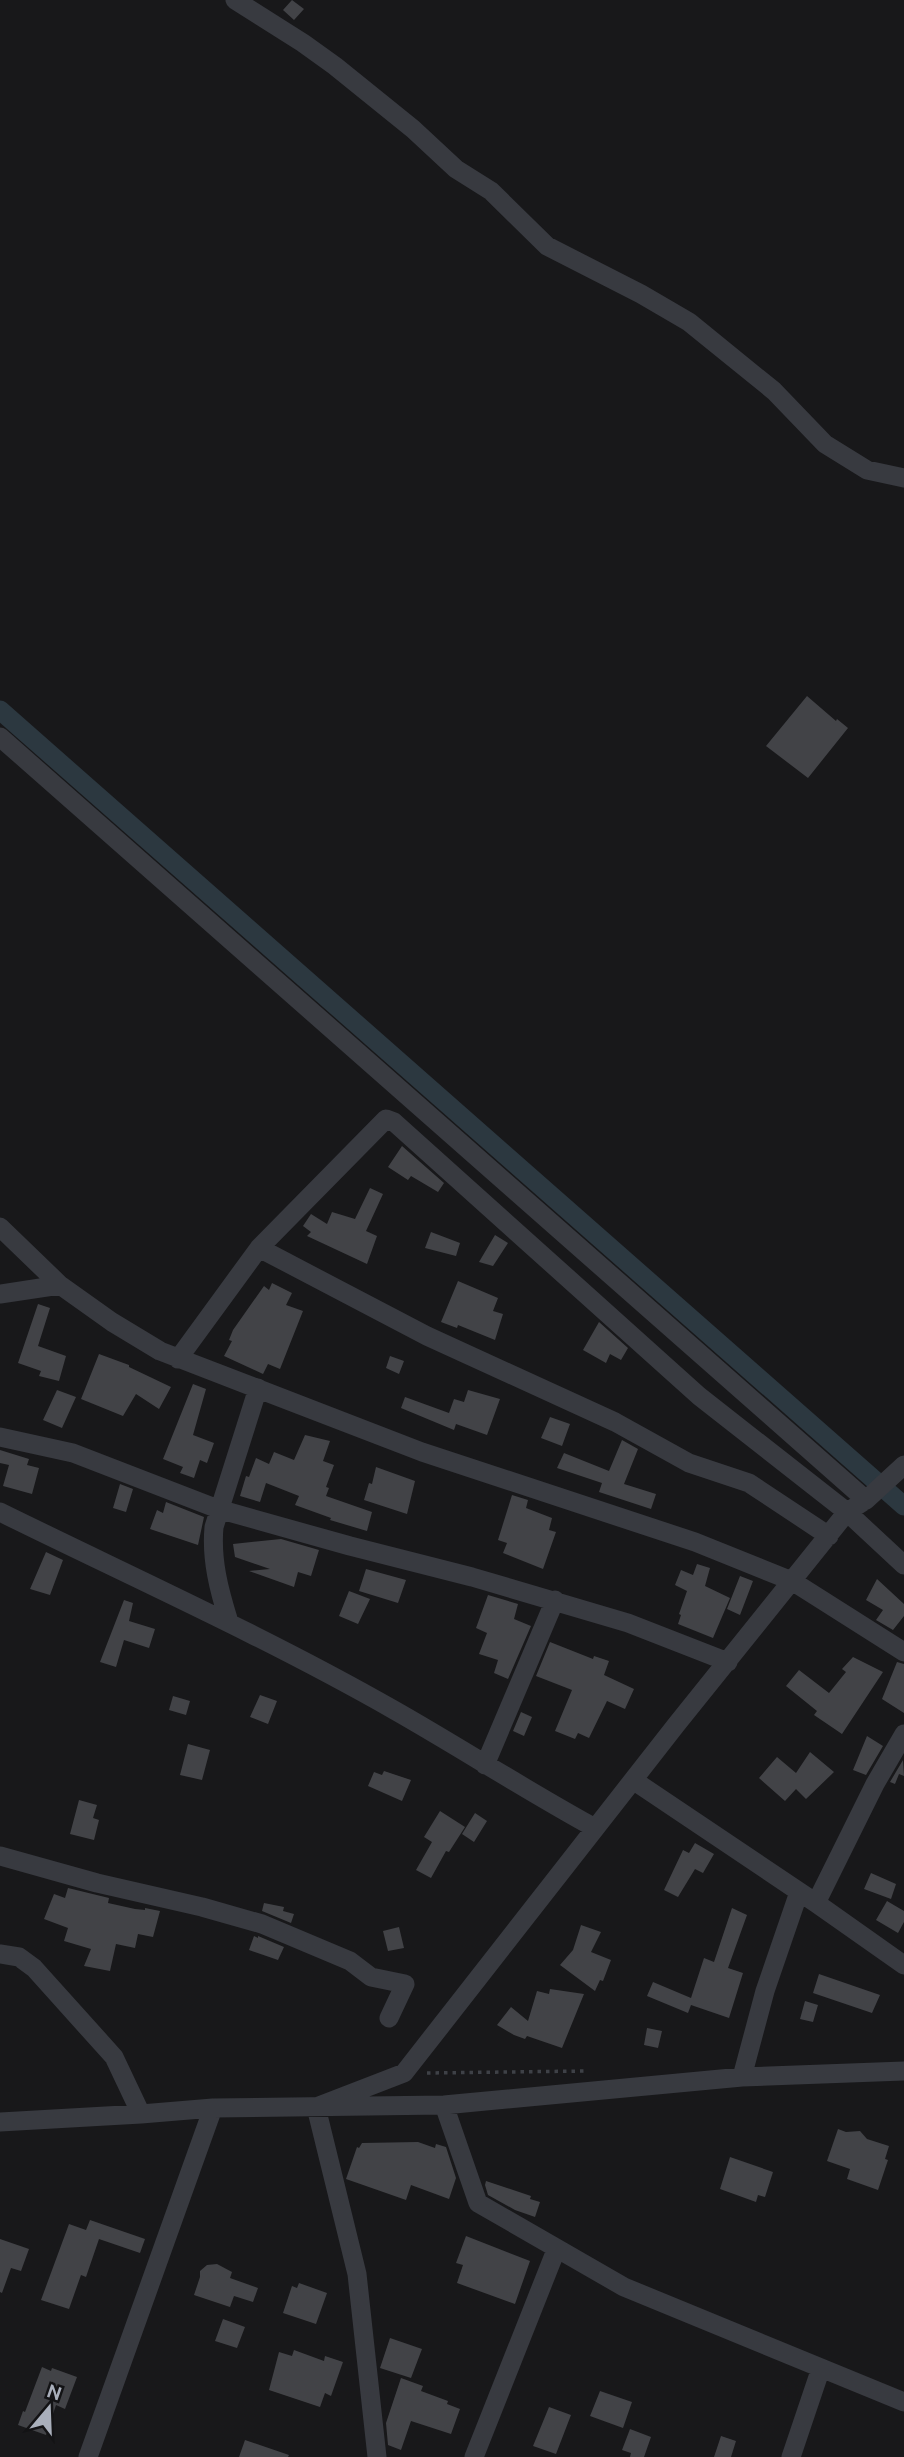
<svg xmlns="http://www.w3.org/2000/svg" width="904" height="2457" font-family="Ubuntu,sans-serif">
<style>
.lines{fill:none;stroke-linecap:round;stroke-linejoin:round}
.canal{stroke:#2c3840;stroke-width:19}
.building{fill:#424347}
.path{stroke:#3e4147;stroke-width:3.5;stroke-dasharray:3.5 5;stroke-linecap:butt}
.minor{stroke:#383a40;stroke-width:19}
</style>
<rect width="100%" height="100%" fill="#18181a"/>
<g class="lines">
<!-- canal -->
<path class="canal" d="M0,710L904,1506"/>
</g>
<!-- building -->
<path class="building" d="M292,0L304,9L294,20L283,10Z
M807,696L836,721L837,719L848,728L808,778L766,746Z
M402,1146L444,1183L438,1192L411,1176L408,1180L388,1167Z
M370,1188L383,1194L366,1231L377,1236L367,1264L307,1236L311,1232L303,1226L311,1214L327,1224L332,1212L355,1219Z
M431,1232L460,1243L456,1256L425,1248Z
M495,1235L508,1243L493,1266L479,1262Z
M458,1281L498,1298L493,1311L503,1314L495,1340L458,1325L457,1328L441,1322Z
M272,1283L292,1293L286,1305L303,1311L280,1369L268,1364L263,1374L224,1356L232,1341L229,1340L233,1330L264,1286L269,1290Z
M38,1304L50,1308L38,1346L66,1356L59,1381L39,1376L41,1371L18,1363Z
M599,1322L628,1348L621,1360L610,1354L606,1363L583,1350Z
M99,1354L129,1365V1367L171,1387L159,1409L136,1394L123,1416L81,1399Z
M390,1356L404,1361L399,1374L386,1368Z
M193,1384L206,1389L193,1435L214,1443L207,1463L200,1460L194,1478L180,1473L183,1467L163,1459Z
M57,1390L76,1397L62,1428L43,1420Z
M468,1390L500,1399L487,1435L456,1424L454,1430L401,1408L405,1397L449,1413L454,1399L464,1402Z
M550,1417L570,1424L562,1446L541,1438Z
M305,1435L330,1441L323,1461L334,1465L326,1487L329,1488L326,1496L372,1512L367,1531L330,1520L331,1518L295,1505L299,1496L266,1483L260,1502L240,1496L246,1476L249,1477L256,1458L269,1464L274,1452L294,1460Z
M622,1440L638,1449L624,1484L656,1494L651,1509L599,1492L602,1483L557,1468L564,1453L609,1471Z
M0,1450L29,1459L27,1465L39,1468L32,1494L3,1486L9,1465L0,1463Z
M376,1467L415,1481L407,1514L364,1500L369,1483L372,1484Z
M120,1484L133,1489L126,1512L113,1508Z
M512,1495L528,1500L526,1508L552,1518L549,1530L556,1532L543,1569L503,1553L507,1543L498,1540Z
M166,1502L204,1517L198,1545L150,1529L157,1510L163,1513Z
M281,1539L319,1550L311,1576L298,1572L294,1587L249,1571L270,1569L235,1557L233,1544Z
M46,1552L63,1560L50,1595L30,1589Z
M697,1564L710,1568L705,1586L730,1598L713,1638L678,1624L681,1615L679,1614L687,1591L675,1585L681,1570L693,1575Z
M366,1569L406,1580L398,1603L359,1591Z
M740,1576L753,1581L740,1615L727,1609Z
M877,1579L904,1604V1616L893,1630L876,1620L883,1610L866,1600Z
M349,1591L370,1599L358,1624L339,1616Z
M488,1595L518,1604L514,1619L531,1626L508,1679L494,1673L498,1660L479,1654L487,1633L476,1628Z
M124,1600L133,1603L129,1621L155,1629L149,1648L124,1640L116,1667L100,1662Z
M550,1642L593,1659L594,1656L609,1661L604,1675L634,1689L625,1709L607,1701L589,1738L578,1733L575,1739L555,1731L572,1690L536,1676Z
M853,1657L883,1672L842,1734L814,1715L817,1711L786,1686L799,1670L829,1693L846,1672L842,1669Z
M897,1662L904,1664V1713L882,1699Z
M260,1695L277,1701L268,1724L250,1717Z
M173,1696L190,1701L186,1715L169,1710Z
M521,1712L532,1717L524,1736L513,1731Z
M867,1736L883,1746L866,1775L853,1770Z
M188,1744L210,1750L202,1780L180,1775Z
M810,1752L834,1772L806,1799L796,1789L785,1801L759,1778L777,1757L796,1773Z
M903,1760L904,1776L899,1774L895,1784L890,1782Z
M384,1771L411,1780L402,1801L368,1786L374,1772L382,1775Z
M79,1800L97,1805L93,1818L99,1820L94,1840L70,1834Z
M440,1811L465,1827L449,1852L446,1851L431,1878L416,1870L432,1842L424,1837Z
M475,1813L487,1821L474,1842L462,1834Z
M695,1843L714,1854L703,1873L695,1869L678,1897L664,1890L683,1850L689,1853Z
M871,1873L896,1884L891,1899L864,1889Z
M68,1888L109,1898L108,1903L135,1909L145,1910V1908L160,1911L153,1937L138,1934L135,1948L116,1944L110,1971L84,1966L91,1949L64,1941L68,1928L44,1919L54,1894L65,1898Z
M887,1901L904,1911V1922L898,1933L876,1920Z
M264,1903L284,1907L283,1911L294,1914L291,1923L262,1911Z
M732,1908L747,1915L728,1968L743,1973L729,2018L691,2005L688,2013L647,1996L653,1982L691,1998L704,1958L714,1962Z
M581,1925L601,1932L591,1952L611,1960L603,1981L600,1980L595,1991L560,1965L573,1950Z
M399,1927L404,1948L388,1951L383,1931Z
M254,1936L258,1938V1936L284,1947L278,1960L249,1950Z
M819,1974L880,1995L872,2013L813,1993Z
M550,1989L584,1994L562,2048L527,2036L525,2039L514,2035L497,2025L511,2007L528,2021L537,1991L549,1994Z
M805,2001L818,2005L813,2022L800,2019Z
M647,2028L662,2031L658,2048L644,2045Z
M838,2129L846,2132L860,2131L867,2139L889,2146L885,2159L888,2160L878,2190L847,2179L850,2169L827,2161Z
M418,2142L435,2148L436,2144L446,2147L456,2178L449,2199L411,2185L406,2200L346,2179L357,2147L359,2148L362,2143Z
M730,2157L773,2172L765,2197L758,2195L756,2202L720,2189Z
M486,2181L531,2196L530,2199L540,2202L535,2217L515,2210L488,2195L485,2185Z
M90,2220L145,2239L140,2253L99,2239L86,2277L81,2275L69,2309L41,2300L69,2224L86,2230Z
M466,2236L530,2261L515,2304L457,2283L463,2265L456,2263Z
M0,2239L29,2249L21,2271L11,2268L2,2293L0,2292Z
M217,2264L232,2272L230,2278L258,2288L253,2302L234,2296L230,2307L194,2295L200,2277V2271L207,2265Z
M299,2283L327,2293L316,2324L283,2313L292,2286L297,2288Z
M223,2319L245,2327L237,2348L215,2341Z
M390,2338L422,2349L411,2378L380,2368Z
M294,2350L324,2361L325,2356L343,2362L331,2396L325,2393L320,2407L269,2390L279,2352L292,2356Z
M42,2367L51,2371L52,2368L77,2377L65,2409L56,2405L46,2435L18,2425L23,2411L25,2412Z
M401,2378L423,2386L421,2391L448,2401L447,2404L460,2409L451,2434L411,2421L401,2450L388,2445L386,2423Z
M600,2391L632,2402L623,2428L590,2416Z
M549,2407L571,2415L556,2454L533,2446Z
M630,2429L651,2437L644,2457H630L631,2453L622,2450Z
M721,2436L736,2441L731,2457H714Z
M245,2440L289,2455L288,2457H239Z"/>
<g class="lines">
<!-- path -->
<path class="path" d="M427,2073L587,2071"/>
<!-- minor -->
<path class="minor" d="M235,0L303,43L335,66L413,129L456,169L491,191L547,246L641,294L689,322L774,391L825,444L867,470L904,478
M0,737L866,1500
M0,1227L60,1285L112,1322L160,1351L422,1452L695,1542L792,1581L904,1652
M259,1248L427,1336L615,1422L689,1463L749,1483L829,1536
M0,1294L60,1285
M178,1359L259,1248L386,1119L394,1122L699,1396L847,1512L904,1565
M0,1437L73,1453L218,1509L350,1546L472,1577L628,1623L728,1662
M0,1512C132,1577 266,1637 394,1710C461,1748 527,1791 595,1828
M229,1622C219,1590 211,1560 214,1527L258,1388
M485,1765L555,1600
M633,1780L816,1903L904,1965
M0,1856L97,1883L202,1907L262,1924L350,1961L371,1977L405,1984L389,2018
M816,1903L875,1784L904,1734
M0,1954L19,1957L34,1968L114,2057L141,2114
M742,2077L765,1991L799,1892
M444,2105L478,2203L624,2287L904,2402
M0,2122L141,2114L213,2108L444,2105L742,2077L904,2071
M88,2457L213,2108
M377,2457L357,2274L316,2107L404,2073L676,1725L847,1512L866,1500L904,1465
M474,2457L556,2250
M791,2457L821,2368"/>
</g>
<!-- north arrow -->
<g transform="translate(49 2408) rotate(19)" stroke="#131315" stroke-width="5" paint-order="stroke">
<path d="M0-5L12 26L0 18L-12 26Z" fill="#a9afbb"/>
<text y="-10" font-size="19" font-weight="bold" text-anchor="middle" fill="#a9afbb">N</text>
</g>
</svg>
